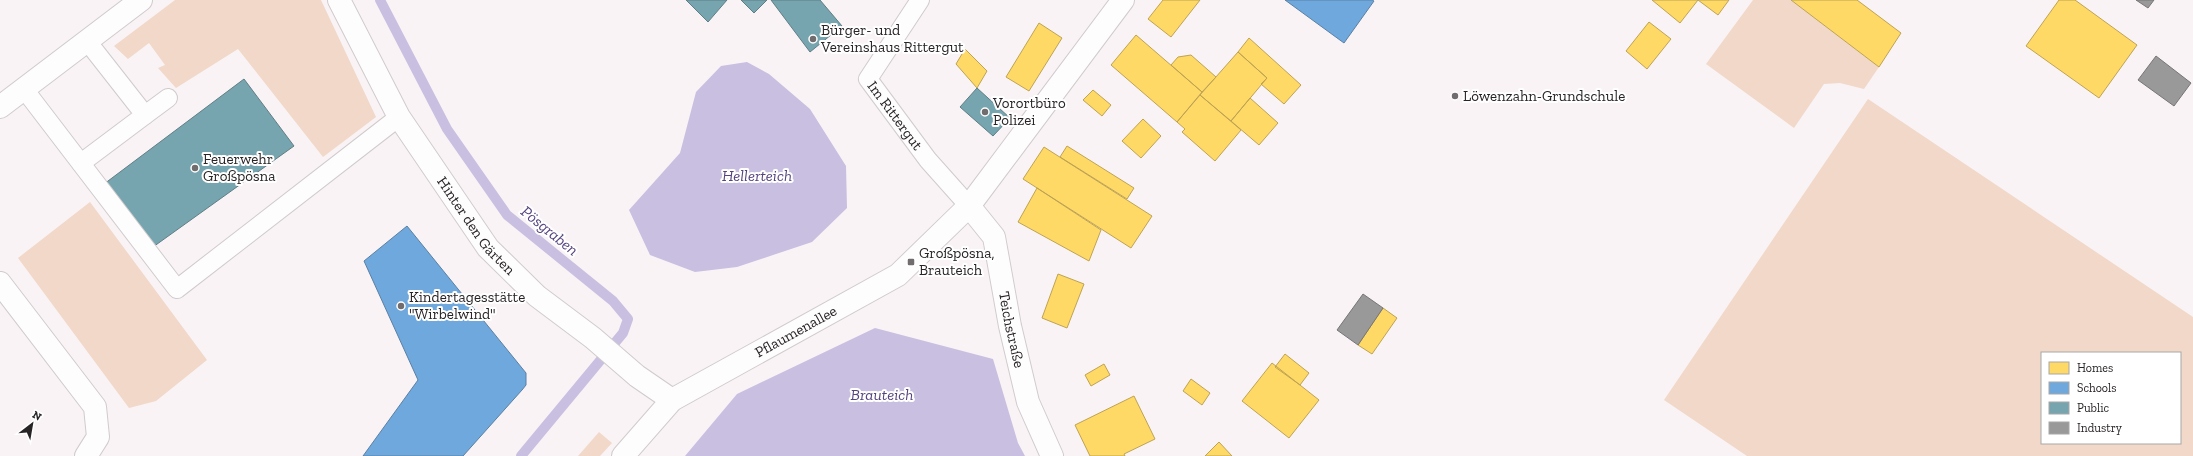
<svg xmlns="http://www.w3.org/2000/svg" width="2193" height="456" font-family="'Zilla Slab',serif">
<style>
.green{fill:#f1d8c9;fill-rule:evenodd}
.water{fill:#c9bfe1}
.homes{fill:#ffd966;stroke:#bea352}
.schools{fill:#6fa8dc;stroke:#5a80a5}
.public{fill:#76a5af;stroke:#5f7e86}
.industry{fill:#999;stroke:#777676}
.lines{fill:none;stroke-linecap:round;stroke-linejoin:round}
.stream{stroke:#c9bfe1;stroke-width:10}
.service-casing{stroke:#d0cbcd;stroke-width:20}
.minor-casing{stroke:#d0cbcd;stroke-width:24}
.service{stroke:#fefdfe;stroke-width:18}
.minor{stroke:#fefdfe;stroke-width:22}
.poi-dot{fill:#716c6e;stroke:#fff;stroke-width:1.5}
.labels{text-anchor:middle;stroke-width:4;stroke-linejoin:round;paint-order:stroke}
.poi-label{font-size:15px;fill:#282425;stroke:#fff;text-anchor:start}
.street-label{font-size:15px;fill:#282425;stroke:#fff}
.water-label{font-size:16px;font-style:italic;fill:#55437f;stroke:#fff}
</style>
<rect width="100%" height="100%" fill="#f9f3f5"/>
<!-- green -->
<path class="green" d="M175,0H321L376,117L323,157L238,49L176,88L158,68L165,65L149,43L128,59L114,46Z
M1753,0H1791L1879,67L1864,89L1840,83L1824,84L1794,128L1706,64Z
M1868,99L2193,317V456H1747L1664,400ZM2042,353H2180V443H2042Z
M90,202L207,360L156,401L129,408L18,258Z
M599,432L612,443L600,456H578Z"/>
<!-- water -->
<path class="water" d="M747,62L769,74L810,109L846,166L847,208L812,242L737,267L695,272L650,255L629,210L680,153L696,92L721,66Z
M875,328L993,359L1018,443L1025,456H685L737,394Z"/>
<!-- homes -->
<path class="homes" d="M1163,0H1200L1171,37L1148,19Z
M1652,0H1698L1680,23Z
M1698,0H1729L1718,15Z
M1791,0H1857L1901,33L1879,67Z
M2059,0H2075L2137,45L2099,98L2026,46Z
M1649,22L1671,39L1647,69L1626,51Z
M1039,23L1062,38L1029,91L1006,77Z
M1136,35L1202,92L1177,122L1111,65Z
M1249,38L1301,85L1284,104L1261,84L1267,78L1238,52Z
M965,49L987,71L977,88L956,64Z
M1238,52L1267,78L1231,121L1200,95Z
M1191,55L1216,77L1202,92L1171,65L1178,57Z
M1093,90L1111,105L1102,116L1083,100Z
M1200,95L1241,130L1215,161L1182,132L1185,129L1177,122Z
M1250,98L1278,123L1259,145L1231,121Z
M1143,119L1161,136L1141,158L1122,141Z
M1067,146L1134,188L1127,199L1060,157Z
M1044,147L1152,216L1131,248L1023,179Z
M1037,188L1101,230L1089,261L1018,222Z
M1058,274L1084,284L1067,328L1042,318Z
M1383,308L1397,318L1372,354L1358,345Z
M1285,354L1309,373L1300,385L1275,367Z
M1272,363L1319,400L1289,438L1242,401Z
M1104,364L1110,375L1091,386L1085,375Z
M1191,379L1210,393L1202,405L1183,391Z
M1134,396L1155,439L1124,454L1125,456H1090L1075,425Z
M1219,442L1232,456H1205Z"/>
<!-- schools -->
<path class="schools" d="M1285,0H1372L1374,1L1344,43Z
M407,226L526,373V385L522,390L463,456H363L418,380L364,261Z"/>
<!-- public -->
<path class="public" d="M686,0H727L708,22Z
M741,0H767L754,13Z
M771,0H820L842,26L810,52Z
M244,79L294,146L153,247L104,184Z
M977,88L1010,118L993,136L960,107Z"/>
<!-- industry -->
<path class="industry" d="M2136,0H2154L2148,8Z
M2156,56L2191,83L2174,106L2138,80Z
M1363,294L1383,308L1358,345L1337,330Z"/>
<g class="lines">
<!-- stream -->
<path class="stream" d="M380,0L447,129L507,215L613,301L628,319L623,333L521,456"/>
<!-- service casing -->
<g class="service-casing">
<g id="service">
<path id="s1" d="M920,0L868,79L928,160L969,206"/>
<path d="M24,89L177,289L399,117"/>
<path d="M145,115L168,98"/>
<path d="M81,163L145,115L87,41"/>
</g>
</g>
<!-- minor casing -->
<g class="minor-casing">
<g id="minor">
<path id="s2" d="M339,0L399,117L488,248L537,296L593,338L637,376L672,400"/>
<path d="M0,107L141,0"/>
<path id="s3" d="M969,206L994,237L1010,326L1028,402L1052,456"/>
<path d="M0,283L95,407L98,437L86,456"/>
<path id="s4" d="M623,456L672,400L898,275L969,206L1123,0"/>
</g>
</g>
<!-- service -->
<use href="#service" class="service"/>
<!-- minor -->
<use href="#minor" class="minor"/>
</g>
<!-- markers -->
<g class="poi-dot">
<circle cx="813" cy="39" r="4"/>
<circle cx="1455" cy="96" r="4"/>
<circle cx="985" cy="112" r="4"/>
<circle cx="195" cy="168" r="4"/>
<rect x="907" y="258" width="8" height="8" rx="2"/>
<circle cx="401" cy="306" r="4"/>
</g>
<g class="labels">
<!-- poi labels -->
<g class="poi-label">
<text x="821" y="35">Bürger- und<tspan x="821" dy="17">Vereinshaus Rittergut</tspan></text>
<text x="1463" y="101">Löwenzahn-Grundschule</text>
<text x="993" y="108">Vorortbüro<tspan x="993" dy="17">Polizei</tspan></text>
<text x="203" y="164">Feuerwehr<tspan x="203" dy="17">Großpösna</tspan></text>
<text x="919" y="258">Großpösna,<tspan x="919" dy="17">Brauteich</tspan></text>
<text x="409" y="302">Kindertagesstätte<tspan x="409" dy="17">"Wirbelwind"</tspan></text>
</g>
<!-- street labels -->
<g class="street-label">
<text dy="5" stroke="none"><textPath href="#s1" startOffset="140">Im Rittergut</textPath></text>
<text dy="5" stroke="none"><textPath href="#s2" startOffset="265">Hinter den Gärten</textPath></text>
<text dy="5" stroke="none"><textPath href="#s3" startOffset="134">Teichstraße</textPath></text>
<text dy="5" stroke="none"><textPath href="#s4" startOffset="216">Pflaumenallee</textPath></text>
</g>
<!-- water labels -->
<g class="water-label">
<text x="757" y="181">Hellerteich</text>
<text transform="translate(550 230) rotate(39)" y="6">Pösgraben</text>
<text x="882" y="400">Brauteich</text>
</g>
</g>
<!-- legend -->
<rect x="2041" y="352" width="140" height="92" fill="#ffffff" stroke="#a9a7a8"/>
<rect x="2049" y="362" width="20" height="12" fill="#ffd966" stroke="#a9a7a8"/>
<text x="2077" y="372" font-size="12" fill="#282425">Homes</text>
<rect x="2049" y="382" width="20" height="12" fill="#6fa8dc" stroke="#a9a7a8"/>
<text x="2077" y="392" font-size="12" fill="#282425">Schools</text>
<rect x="2049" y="402" width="20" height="12" fill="#76a5af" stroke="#a9a7a8"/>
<text x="2077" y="412" font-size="12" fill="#282425">Public</text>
<rect x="2049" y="422" width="20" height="12" fill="#999999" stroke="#a9a7a8"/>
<text x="2077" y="432" font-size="12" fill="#282425">Industry</text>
<!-- north arrow -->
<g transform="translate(32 424) rotate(31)" stroke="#ffffff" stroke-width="3" paint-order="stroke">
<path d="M0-3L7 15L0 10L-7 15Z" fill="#282425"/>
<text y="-6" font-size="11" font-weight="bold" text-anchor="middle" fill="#282425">N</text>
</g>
</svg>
